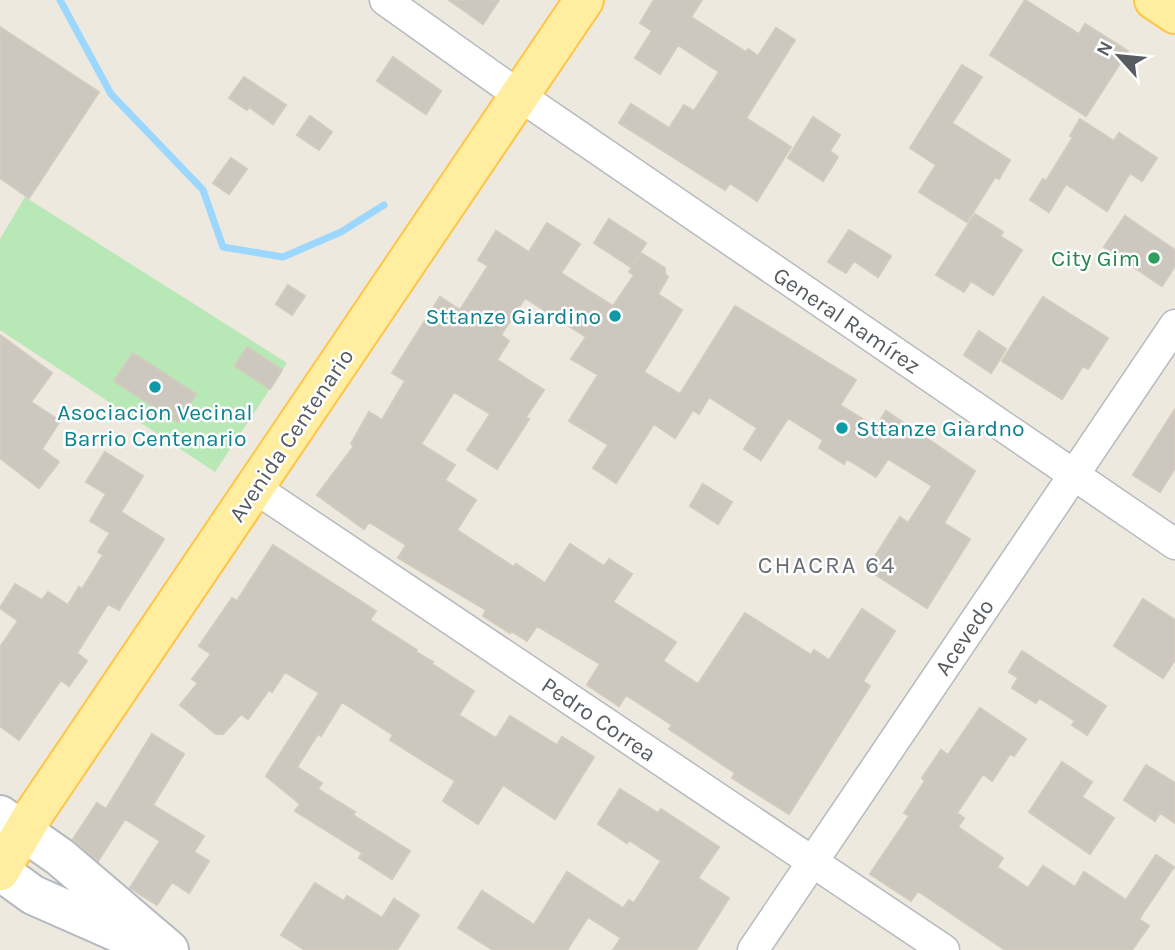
<svg xmlns="http://www.w3.org/2000/svg" width="1175" height="950" font-family="Karla,sans-serif">
<style>
.green{fill:#b8e8b6}
.lines{fill:none;stroke-linecap:round;stroke-linejoin:round}
.stream{stroke:#9bd7ff;stroke-width:7}
.building{fill:#ccc7bf;stroke:#d2cabc;stroke-width:2}
.street-casing{stroke:#b6babf;stroke-width:33}
.secondary-casing{stroke:#b4b9bf;stroke-width:42}
.primary-casing{stroke:#ffc544;stroke-width:42}
.street{stroke:#fff;stroke-width:30}
.secondary{stroke:#fff;stroke-width:38}
.primary{stroke:#ffeda0;stroke-width:38}
.leisure-dot{fill:#2e9e5b;stroke:#fff;stroke-width:2.5}
.culture-dot{fill:#0f9aa8;stroke:#fff;stroke-width:2.5}
.labels{text-anchor:middle;stroke-width:5;stroke-linejoin:round;paint-order:stroke}
.leisure-label{font-size:23px;fill:#27864d;stroke:#fff;text-anchor:end}
.culture-label{font-size:23px;fill:#0d838f;stroke:#fff;text-anchor:end}
.street-label{font-size:23px;fill:#575c61;stroke:#fff}
.neighbourhood-label{font-size:24px;letter-spacing:2px;fill:#686e73;stroke:#fff}
</style>
<rect width="100%" height="100%" fill="#ede9de"/>
<!-- green -->
<path class="green" d="M25,197L287,363L215,472L0,330V239Z"/>
<g class="lines">
<!-- stream -->
<path class="stream" d="M60,0L111,94L203,190L223,247L283,257L341,232L384,205"/>
</g>
<!-- building -->
<path class="building" d="M449,0H499L483,24Z
M654,0H702L691,17L746,52L748,49L758,56L776,28L795,40L746,118L791,147L757,201L730,183L725,190L619,123L631,104L669,128L684,105L694,111L719,72L678,45L660,74L635,58L652,31L640,23Z
M1025,0L1079,34L1085,24L1128,51L1086,116L990,55Z
M0,27L99,92L29,198L0,178Z
M393,57L441,91L426,114L377,81Z
M962,65L982,77L952,123L1010,160L999,179L995,177L967,222L919,192L936,165L910,148Z
M244,77L286,105L273,124L249,107L247,110L229,98Z
M310,116L332,132L319,150L297,135Z
M813,117L840,135L830,151L838,157L823,181L788,158Z
M1080,119L1114,141L1119,133L1157,158L1142,181L1130,173L1107,211L1066,184L1049,212L1030,200L1043,179L1046,181L1073,137L1070,136Z
M231,158L247,169L229,194L213,183Z
M975,214L1003,232L1000,236L1022,250L993,295L971,281L964,292L936,275Z
M1125,216L1175,250V266L1162,286L1104,247Z
M609,219L646,243L631,267L594,243Z
M547,223L580,244L561,273L613,306L634,275L629,272L641,253L665,268V274L668,277L658,294L682,310L644,372L680,394L735,306L856,380L840,405L876,427L886,411L975,471L944,523L970,539L927,608L867,569L900,517L908,523L932,486L888,459L876,477L847,459L844,464L819,448L823,440L788,418L761,460L744,449L757,428L709,397L699,414L693,410L675,438L654,424L616,483L593,468L608,445L569,421L598,375L571,359L586,337L525,298L501,335L509,341L497,360L544,390L526,417L529,419L497,469L467,450L490,414L454,392L421,444L455,465L445,480L476,500L457,530L514,567L516,564L545,583L570,544L604,566L609,559L632,574L613,602L676,642L663,661L698,684L745,613L811,655L814,650L829,660L862,609L895,631L863,681L870,686L789,814L732,778L735,773L669,729L672,725L626,695L619,706L587,685L600,664L537,626L527,641L511,631L510,633L483,616L486,610L398,558L406,545L369,522L364,529L317,495L354,446L351,444L369,412L382,420L405,381L392,373L440,297L460,310L488,266L478,260L496,231L529,252Z
M849,230L891,256L878,277L854,261L846,273L828,262Z
M288,285L305,296L292,315L276,304Z
M1043,297L1108,338L1088,369L1083,366L1062,399L1002,361Z
M979,331L1006,349L991,373L964,355Z
M0,335L52,373L31,402L60,421L42,449L59,462L39,488L0,458Z
M247,347L282,370L270,389L235,366Z
M133,353L196,394L178,422L114,381Z
M1175,409V468L1160,492L1133,475Z
M105,452L143,476L121,512L164,539L119,610L108,604L77,653L87,661L69,686L61,680L19,740L0,726V647L18,621L0,608L15,584L42,600L48,592L68,605L79,587L82,589L103,555L98,552L110,533L90,521L106,494L86,482Z
M703,484L732,502L718,524L690,506Z
M273,545L376,611L370,620L417,650L416,652L433,662L432,664L474,691L459,715L496,738L510,716L557,745L562,737L594,757L555,819L503,785L478,824L443,801L455,781L390,740L393,735L342,702L321,736L318,734L297,767L322,783L318,789L355,812L353,815L410,851L392,879L359,858L362,853L295,811L300,804L266,776L319,693L285,672L272,692L269,690L248,719L241,714L223,734H216L180,705L198,683L192,679L211,654L199,646L232,598L237,601Z
M1143,599L1175,620V660L1163,678L1114,646Z
M1022,651L1106,706L1087,735L1072,725L1075,721L1039,698L1036,703L1012,688L1018,678L1009,672Z
M980,708L1026,739L1014,756L1010,754L992,781L983,774L957,813L964,818L958,827L1003,858L997,867L1028,888L1043,866L1075,887L1084,872L1126,900L1156,855L1174,867L1139,919L1149,926L1132,950H1005L918,891L911,901L870,874L909,816L904,813L925,781L922,778L941,750L948,755Z
M152,734L184,754L153,805L204,836L194,852L209,861L189,893L172,882L157,905L130,888L160,841L125,819L98,861L73,839L97,803L106,809Z
M1062,762L1092,782L1082,797L1114,818L1090,854L1029,812Z
M1146,765L1175,783V823L1160,813L1155,821L1124,800Z
M620,789L658,813L661,809L719,847L698,878L729,898L696,950H613L621,938L588,917L567,950H493L458,928L482,891L534,925L567,872L623,908L629,900L634,903L661,861L629,840L627,843L598,824Z
M315,883L344,901L347,896L382,918L394,899L419,915L397,950H305L281,935Z"/>
<g class="lines">
<!-- street casing -->
<g class="street-casing">
<path id="street" d="M385,0L520,96L1175,544
M255,488L944,950
M753,950L1175,325"/>
</g>
<!-- secondary casing -->
<g class="secondary-casing">
<path id="secondary" d="M0,815L60,857L169,950
M0,871L33,895L144,944"/>
</g>
<!-- primary casing -->
<g class="primary-casing">
<path id="primary" d="M1154,0L1175,14
M0,871L31,818L584,0"/>
</g>
<!-- street -->
<use href="#street" class="street"/>
<!-- secondary -->
<use href="#secondary" class="secondary"/>
<!-- primary -->
<use href="#primary" class="primary"/>
</g>
<!-- markers -->
<circle class="leisure-dot" cx="1154" cy="258" r="7"/>
<g class="culture-dot">
<circle cx="615" cy="316" r="7"/>
<circle cx="155" cy="387" r="7"/>
<circle cx="842" cy="428" r="7"/>
</g>
<g class="labels">
<!-- leisure labels -->
<g class="leisure-label">
<text x="1140" y="266">City Gim</text>
</g>
<!-- culture labels -->
<g class="culture-label">
<text x="601" y="324">Sttanze Giardino</text>
<text x="155" y="420" text-anchor="middle">Asociacion Vecinal<tspan x="155" dy="26">Barrio Centenario</tspan></text>
<text x="856" y="436" text-anchor="start">Sttanze Giardno</text>
</g>
<!-- street labels -->
<g class="street-label">
<text transform="translate(847 320) rotate(34)" y="8">General Ramírez</text>
<text transform="translate(291 435) rotate(-56)" y="8">Avenida Centenario</text>
<text transform="translate(964 637) rotate(-56)" y="8">Acevedo</text>
<text transform="translate(599 719) rotate(34)" y="8">Pedro Correa</text>
</g>
<!-- neighbourhood labels -->
<g class="neighbourhood-label">
<text x="827" y="573">CHACRA 64</text>
</g>
</g>
<!-- north arrow -->
<g transform="translate(1119 56) rotate(297)" stroke="#ffffff" stroke-width="5" paint-order="stroke">
<path d="M0-5L12 26L0 18L-12 26Z" fill="#575c61"/>
<text y="-10" font-size="19" font-weight="bold" text-anchor="middle" fill="#575c61">N</text>
</g>
</svg>
